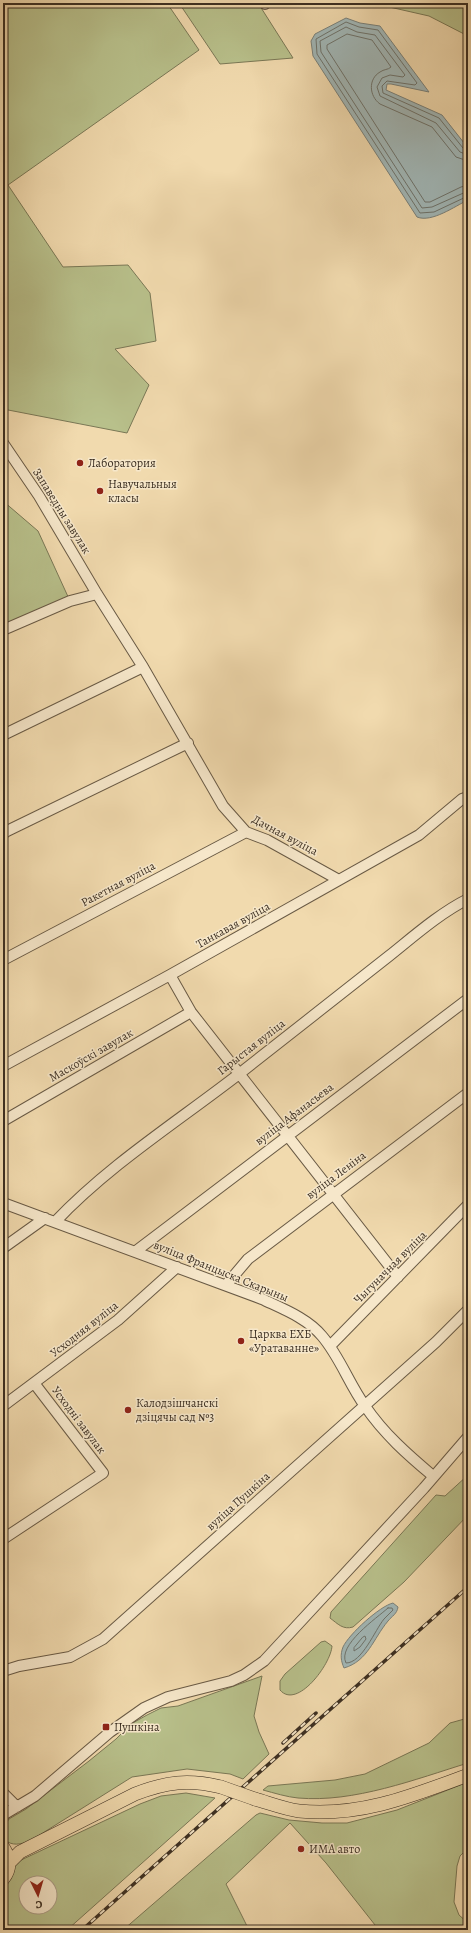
<svg xmlns="http://www.w3.org/2000/svg" width="471" height="1933" font-family="Alegreya,serif">
<style>
.green{fill:#b8c08b;stroke:#7a7856;fill-rule:evenodd}
.water{fill:#a1b7b7;stroke:#79817b}
.lines{fill:none;stroke-linecap:round;stroke-linejoin:round}
.shore{stroke:#6e736c;stroke-width:1}
.minor-casing{stroke:#695a45;stroke-width:12}
.major-casing{stroke:#3c2f22;stroke-width:14}
.minor{stroke:#f6e7ca;stroke-width:10}
.major{stroke:#f1daae;stroke-width:13}
.rail-casing{stroke:#3c2f22;stroke-width:3.5}
.rail{stroke:#f6e7ca;stroke-width:2;stroke-dasharray:6;stroke-linecap:butt}
.major-bridge-casing{stroke:#3c2f22;stroke-width:14;stroke-linecap:butt}
.major-bridge{stroke:#f1daae;stroke-width:13}
.poi-dot{fill:#8f2418;stroke:#f6e7ca;stroke-width:1.5}
.labels{text-anchor:middle;stroke-width:3;stroke-linejoin:round;paint-order:stroke}
.poi-label{font-size:12px;fill:#3c2f22;stroke:#f6e7ca;text-anchor:start}
.street-label{font-size:12px;fill:#3c2f22;stroke:#f6e7ca}
</style>
<rect width="100%" height="100%" fill="#f1daae"/>
<filter id="stains"><feTurbulence type="fractalNoise" baseFrequency=".005" numOctaves="4"/><feColorMatrix values="0 0 0 0 .2 0 0 0 0 .09 0 0 0 0 .02 0 0 0 .5 -.17"/></filter>
<radialGradient id="worn" r=".72"><stop offset=".6" stop-color="#630" stop-opacity="0"/><stop offset="1" stop-color="#630" stop-opacity=".3"/></radialGradient>
<!-- green -->
<path class="green" d="M3,3H165L171,9L199,50L8,185L63,267L128,265L150,293L156,341L115,349L149,385L127,433L3,409Z
M179,3H258L293,58L220,64Z
M275,3H468V36L429,16L385,6Z
M3,501L38,531L70,601L3,624Z
M468,1475V1515L404,1582L353,1627C343,1630 338,1624 330,1618L331,1612L436,1495L445,1496Z
M325,1641L332,1646C331,1664 297,1710 280,1690V1681L285,1674L321,1642Z
M262,1676L254,1716L259,1732L269,1754L243,1779L230,1774L187,1769L132,1777L30,1841C21,1844 12,1847 4,1839L3,1828L9,1819L26,1809L89,1761L116,1739L131,1724L147,1715L161,1708L178,1706Z
M468,1718V1763C416,1779 354,1803 298,1798C287,1797 274,1793 263,1790L268,1786L335,1780L365,1774L429,1743L450,1723Z
M468,1782V1848L460,1856L457,1866L454,1902L459,1915L468,1923V1930H379L326,1863L290,1823L226,1884L249,1930H123L256,1815L260,1813L289,1820L322,1823H347L397,1810Z
M186,1793L215,1798L67,1930H3C3,1905 0,1879 19,1861L140,1804L161,1796ZM26,1883H50V1907H26Z"/>
<!-- water -->
<path class="water" d="M346,18L360,23L380,26L429,92L391,84H387L386,90L442,115L468,148V200C455,206 432,223 417,217L313,56L311,41L315,34Z
M393,1603L398,1607C397,1614 392,1616 388,1621C373,1639 368,1661 344,1668C341,1661 340,1655 343,1647C349,1634 380,1606 393,1603Z"/>
<g class="lines">
<!-- shore -->
<path class="shore" d="M468,150L463,148L439,118L383,93L382,86L387,81L415,85L417,83L378,30L359,27L346,22L316,39L317,54L420,213L434,212L468,196
M468,155L460,152L436,123L380,96L377,87L382,78L390,75L403,77L405,75L375,35L357,32L346,27L320,41L321,52L422,208L432,207L468,191
M468,161L456,157L432,127L380,104C369,96 368,79 380,72C384,69 388,70 391,67L372,40L347,34L327,45V49L425,202H430L461,187L468,185
M388,1608H392L393,1610C390,1613 387,1616 384,1619C375,1630 362,1663 346,1663C337,1645 377,1618 388,1608Z
M363,1637L365,1636L366,1639L360,1647L354,1651V1648Z"/>
<!-- minor casing -->
<g class="minor-casing">
<path id="minor" d="M265,3V4
M3,443L39,496L97,594L143,667L223,806L246,832L267,840L339,880
M3,630L70,601L97,594
M3,735L143,667
M3,834L7,831L188,743
M3,960L246,832
M170,975L191,1012L398,1277
M3,1066L170,975L419,835L462,799L468,797
M3,1121L191,1012
M3,1203L262,1299C283,1309 307,1318 322,1336C340,1357 349,1384 365,1406C384,1434 408,1455 433,1476
M55,1222C109,1165 177,1122 239,1074C289,1035 339,995 389,956C414,936 440,913 468,899
M3,1248L45,1218
M136,1251L468,999
M226,1285L248,1259L468,1093
M330,1346L468,1205
M3,1406L118,1320L177,1267
M3,1539L103,1473L34,1383
M3,1671L19,1666L70,1657L103,1639L436,1342L468,1310
M3,1793L17,1807
M3,1815L35,1796L110,1732L144,1708L168,1697L231,1681L244,1675L264,1661L424,1488L468,1437"/>
</g>
<!-- major casing -->
<g class="major-casing">
<path id="major" d="M255,1799C269,1803 285,1809 299,1811C360,1817 412,1796 468,1775
M3,1847C10,1858 11,1869 3,1879
M9,1863L20,1852L135,1794C166,1782 188,1779 221,1787"/>
</g>
<!-- minor -->
<use href="#minor" class="minor"/>
<!-- major -->
<use href="#major" class="major"/>
<!-- rail casing -->
<g class="rail-casing">
<path id="rail" d="M283,1743L316,1713
M82,1930L468,1587"/>
</g>
<!-- rail -->
<use href="#rail" class="rail"/>
<!-- major-bridge casing -->
<g class="major-bridge-casing">
<path id="major-bridge" d="M221,1787L255,1799"/>
</g>
<!-- major-bridge -->
<use href="#major-bridge" class="major-bridge"/>
</g>
<!-- markers -->
<g class="poi-dot">
<circle cx="80" cy="463" r="4"/>
<circle cx="100" cy="491" r="4"/>
<circle cx="241" cy="1341" r="4"/>
<circle cx="128" cy="1410" r="4"/>
<rect x="102" y="1723" width="8" height="8" rx="2"/>
<circle cx="301" cy="1849" r="4"/>
</g>
<g class="labels">
<!-- poi labels -->
<g class="poi-label">
<text x="88" y="467">Лаборатория</text>
<text x="108" y="488">Навучальныя<tspan x="108" dy="14">класы</tspan></text>
<text x="249" y="1338">Царква ЕХБ<tspan x="249" dy="14">«Уратаванне»</tspan></text>
<text x="136" y="1407">Калодзішчанскі<tspan x="136" dy="14">дзіцячы сад №3</tspan></text>
<text x="114" y="1731">Пушкіна</text>
<text x="309" y="1853">ИМА авто</text>
</g>
<!-- street labels -->
<g class="street-label">
<text transform="translate(62 511) rotate(58)" y="4">Запаведны завулак</text>
<text transform="translate(285 835) rotate(28)" y="4">Дачная вуліца</text>
<text transform="translate(118 884) rotate(-28)" y="4">Ракетная вуліца</text>
<text transform="translate(233 925) rotate(-29)" y="4">Танкавая вуліца</text>
<text transform="translate(251 1047) rotate(-38)" y="4">Гарыстая вуліца</text>
<text transform="translate(91 1055) rotate(-30)" y="4">Маскоўскі завулак</text>
<text transform="translate(294 1114) rotate(-37)" y="4">вуліца Афанасьева</text>
<text transform="translate(336 1175) rotate(-37)" y="4">вуліца Леніна</text>
<text transform="translate(390 1267) rotate(-45)" y="4">Чыгуначная вуліца</text>
<text transform="translate(221 1271) rotate(22)" y="4">вуліца Францыска Скарыны</text>
<text transform="translate(84 1329) rotate(-38)" y="4">Усходняя вуліца</text>
<text transform="translate(79 1420) rotate(53)" y="4">Усходні завулак</text>
<text transform="translate(238 1501) rotate(-42)" y="4">вуліца Пушкіна</text>
</g>
</g>
<!-- margin -->
<rect width="471" height="1933" fill="none" stroke="#f1daae" stroke-width="16"/>
<rect x="4" y="4" width="463" height="1925" fill="none" stroke="#3c2f22" stroke-width="2"/>
<rect x="8" y="8" width="455" height="1917" fill="none" stroke="#3c2f22"/>
<!-- north arrow -->
<g transform="translate(38 1895) rotate(175)"><circle r="19" fill="#f6e7ca" stroke="#ac9d87"/>
<path d="M0-3L7 15L0 10L-7 15Z" fill="#8f2418"/>
<text y="-6" font-size="11" font-weight="bold" text-anchor="middle" fill="#3c2f22">С</text>
</g>
<rect width="100%" height="100%" filter="url(#stains)"/>
<rect width="100%" height="100%" fill="url(#worn)"/>
</svg>
